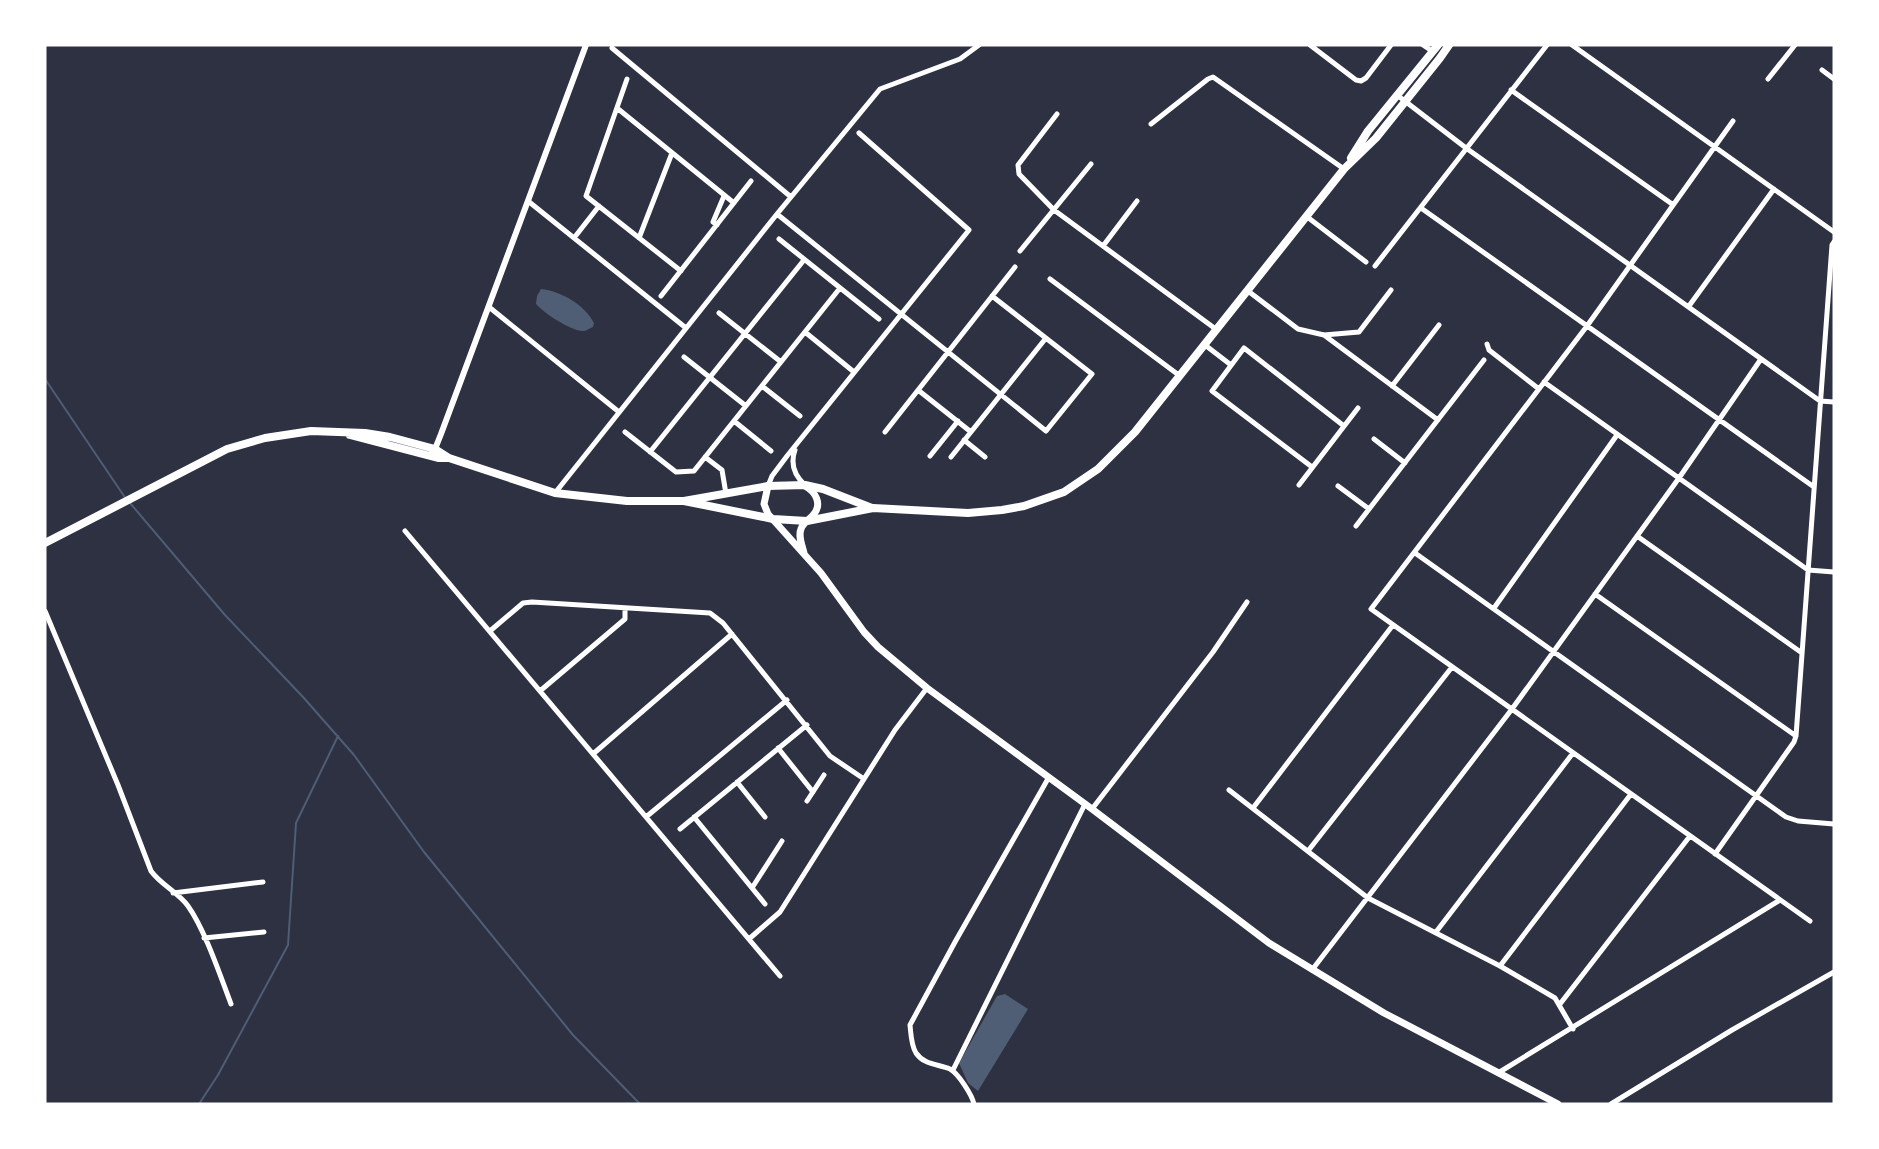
<svg xmlns="http://www.w3.org/2000/svg" width="1879" height="1149" font-family="'Nunito Sans',sans-serif">
<style>
.water{fill:#4f5d75}
.lines{fill:none;stroke-linecap:round;stroke-linejoin:round}
.stream{stroke:#4f5d75;stroke-width:2}
.minor{stroke:#fff;stroke-width:5}
.tertiary{stroke:#fff;stroke-width:6}
.secondary{stroke:#fff;stroke-width:7}
.primary{stroke:#fff;stroke-width:8}
</style>
<rect width="100%" height="100%" fill="#2d3142"/>
<!-- water -->
<path class="water" d="M541,289C561,291 585,305 594,323L593,327C592,327 586,331 584,331C572,332 544,313 536,304L537,296Z
M1005,994L1028,1009L978,1091L968,1083L959,1063L997,996Z"/>
<g class="lines">
<!-- stream -->
<path class="stream" d="M45,379L126,499
M130,503L225,615L303,697L354,755L424,852L573,1035L640,1104
M199,1104L218,1075L288,945L296,823L338,736"/>
<!-- minor -->
<path class="minor" d="M1310,45L1356,80L1361,81L1366,78L1391,45
M1423,45L1432,51
M1572,45L1834,232
M612,48L791,197
M1822,70L1834,79
M627,79L586,196L681,271
M1768,79L1795,45
M1511,90L1672,204
M1397,95L1466,148L1820,401L1834,402
M617,108L734,203
M1057,114L1018,165L1019,174L1054,210L1217,330
M1733,121L1587,326L1371,609L1810,921
M1151,124L1208,79L1213,77L1344,169
M528,201L686,328
M1421,208L1814,487
M777,214L1046,431L1092,374L992,296
M1306,216L1366,262
M717,225L713,222L724,196
M574,238L599,206
M639,238L672,153
M779,239L879,319
M1103,246L1137,201
M1020,251L1091,164
M1375,266L1547,45
M1050,279L1180,376
M1248,291L1298,329L1324,335L1359,332L1391,290
M661,296L751,181
M1689,306L1774,189
M489,307L619,412
M719,313L781,362
M805,332L854,372
M1324,335L1438,420
M1487,344L1489,350L1539,389
M1205,345L1231,365
M684,357L746,406
M1544,382L1808,570L1834,572
M762,386L800,416
M1392,386L1439,325
M918,390L971,432
M734,421L771,451
M625,432L676,472L694,471L840,288
M885,432L1015,267
M1374,439L1405,463
M964,440L985,457
M795,450C790,464 794,475 805,485
M650,452L804,260
M930,456L958,421
M705,457L722,470L726,494
M951,457L1046,338
M1312,467L1212,391L1244,348L1344,426
M1299,485L1358,408
M768,486L772,476L787,456L969,230L859,133
M1338,486L1369,509
M555,493L777,214L880,89L960,59L979,45
M1356,526L1484,360
M405,531L780,976
M1637,536L1802,653
M1415,553L1786,817L1798,821L1834,824
M1595,594L1796,736
M1494,608L1617,435
M45,611L118,785L151,871C161,885 178,892 188,906C205,930 220,975 231,1004
M490,631L523,603L532,602L710,613L723,623L830,756L864,779
M540,691L625,619V608
M778,748L813,792
M593,754L732,634
M737,782L765,817
M1229,790L1368,898L1500,966L1555,998L1573,1029
M807,801L824,775
M1253,808L1393,625
M1092,809L1213,652L1247,602
M646,817L787,700
M694,817L765,904
M680,829L807,725
M1308,851L1452,667
M1715,854L1794,742L1796,736L1832,245L1834,242
M752,888L782,841
M173,893L263,882
M1436,932L1573,753
M204,938L264,932
M749,939L780,912L895,730L927,688
M1500,966L1631,794
M1312,970L1512,709L1679,478L1761,359
M1560,1004L1690,836
M953,1070L1085,804
M1498,1073L1780,900
M974,1104C972,1095 958,1073 950,1069C938,1064 924,1065 916,1053C911,1045 911,1034 910,1025L955,942L1049,777
M1611,1104L1732,1030L1834,972"/>
<!-- tertiary -->
<path class="tertiary" d="M432,450L435,449L441,434L586,45"/>
<!-- secondary -->
<path class="secondary" d="M768,486L764,504L768,514L821,573L864,632L878,647L927,688L1092,809L1269,943L1384,1013L1558,1104
M804,553C802,545 798,536 801,529C803,522 810,520 814,514C822,504 816,492 805,486"/>
<!-- primary -->
<path class="primary" d="M1351,158L1368,131L1438,45
M350,435L438,458H449
M684,501L773,519L807,521L873,508L968,513L1002,510L1024,506L1064,492L1098,469L1135,432L1344,169L1376,138L1440,58L1449,45
M45,543L227,449L265,438L311,431L365,433L390,437L435,449L449,458L555,493L627,501H684L768,486L805,485L823,489L872,508"/>
</g>
<!-- border -->
<rect width="1879" height="1149" fill="none" stroke="#ffffff" stroke-width="93"/>
</svg>
